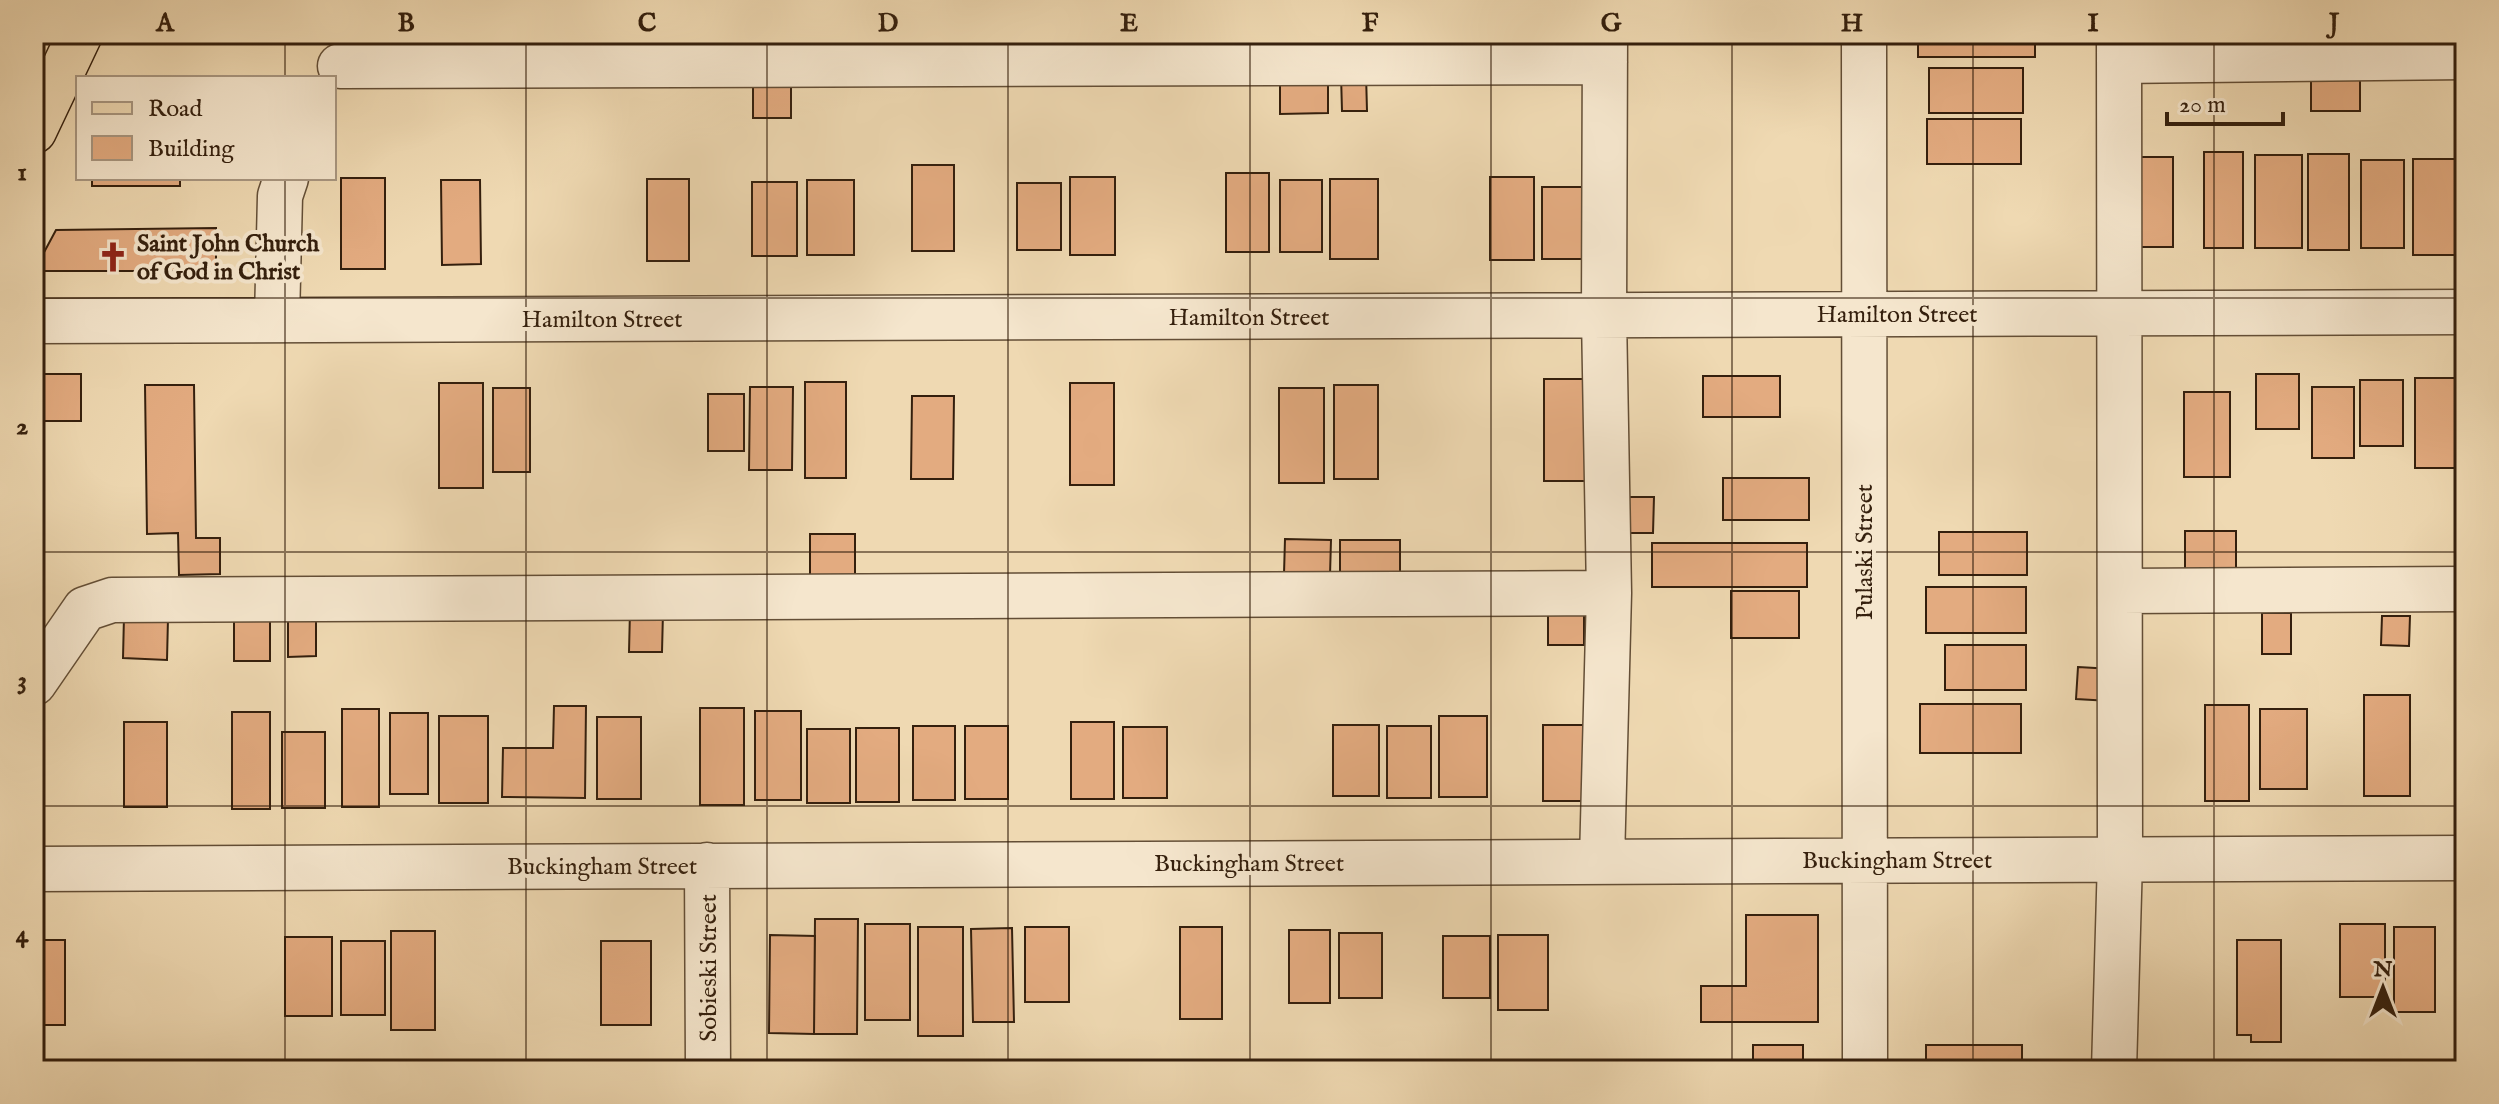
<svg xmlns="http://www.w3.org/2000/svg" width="2499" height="1104" font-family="'IM FELL English',serif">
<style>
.building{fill:#e3ab80;stroke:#341f0d;stroke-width:2}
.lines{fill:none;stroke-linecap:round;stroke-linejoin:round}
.minor-casing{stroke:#634e36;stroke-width:47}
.major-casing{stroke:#341f0d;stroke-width:47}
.minor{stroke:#f5e6cd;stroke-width:44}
.major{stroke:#efd9b2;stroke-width:44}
.grid{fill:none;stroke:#341f0d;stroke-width:2;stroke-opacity:0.55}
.labels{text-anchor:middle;stroke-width:8;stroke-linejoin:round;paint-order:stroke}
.poi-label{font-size:24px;font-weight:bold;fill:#341f0d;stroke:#f5e6cd;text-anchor:start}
.street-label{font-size:24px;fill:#341f0d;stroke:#f5e6cd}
.neatline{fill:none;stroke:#341f0d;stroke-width:3}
.grid-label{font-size:26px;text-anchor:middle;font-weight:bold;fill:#341f0d}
</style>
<rect width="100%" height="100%" fill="#efd9b2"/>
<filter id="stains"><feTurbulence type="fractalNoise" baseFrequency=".0025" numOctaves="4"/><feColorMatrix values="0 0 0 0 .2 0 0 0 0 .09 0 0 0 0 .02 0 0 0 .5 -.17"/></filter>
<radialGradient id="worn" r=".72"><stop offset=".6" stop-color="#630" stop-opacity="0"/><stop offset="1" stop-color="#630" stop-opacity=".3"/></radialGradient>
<!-- building -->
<path class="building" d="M412,34H446L447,46L413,47Z
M1918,34H2035V57H1918Z
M2134,34H2171V44H2134Z
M1929,68H2023V113H1929Z
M2311,68H2360V111H2311Z
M1328,73V113L1280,114V74Z
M1366,74L1367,111H1342L1341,75Z
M753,81H791V118H753Z
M1927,119H2021V164H1927Z
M2204,152H2243V248H2204Z
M2308,154H2349V250H2308Z
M2255,155H2302V248H2255Z
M2128,157H2173V247H2128Z
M2413,159H2456V255H2413Z
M2361,160H2404V248H2361Z
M912,165H954V251H912Z
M1226,173H1269V252H1226Z
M1070,177H1115V255H1070Z
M1490,177H1534V260H1490Z
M92,178H180V186H92Z
M341,178H385V269H341Z
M647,179H689V261H647Z
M1330,179H1378V259H1330Z
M441,180H480L481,264L442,265Z
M807,180H854V255H807Z
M1280,180H1322V252H1280Z
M752,182H797V256H752Z
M1017,183H1061V250H1017Z
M1542,187H1585V259H1542Z
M216,228V271H34L56,230Z
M34,374H81V421H34Z
M2256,374H2299V429H2256Z
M1703,376H1780V417H1703Z
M2415,378H2457V468H2415Z
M1544,379H1589V481H1544Z
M2360,380H2403V446H2360Z
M805,382H846V478H805Z
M439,383H483V488H439Z
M1070,383H1114V485H1070Z
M145,385H194L196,538H220V574L179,575L178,533L147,534Z
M1334,385H1378V479H1334Z
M750,387H793L792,470H749Z
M2312,387H2354V458H2312Z
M493,388H530V472H493Z
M1279,388H1324V483H1279Z
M2184,392H2230V477H2184Z
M708,394H744V451H708Z
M912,396H954L953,479H911Z
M1723,478H1809V520H1723Z
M1616,497H1654L1653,533H1616Z
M2185,531H2236V572H2185Z
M1939,532H2027V575H1939Z
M810,534H855V581H810Z
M1285,539L1331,540L1330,575L1284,574Z
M1340,540H1400V577H1340Z
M1652,543H1807V587H1652Z
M1926,587H2026V633H1926Z
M1731,591H1799V638H1731Z
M1548,609H1584V645H1548Z
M630,611L663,612L662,652H629Z
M2262,613H2291V654H2262Z
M124,616L168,618L167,660L123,658Z
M2382,616H2410L2409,646L2381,645Z
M316,618V656L288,657V619Z
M234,620H270V661H234Z
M1945,645H2026V690H1945Z
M2078,667L2112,669L2110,701L2076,699Z
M2364,695H2410V796H2364Z
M1920,704H2021V753H1920Z
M2205,705H2249V801H2205Z
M554,706H586L585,798L502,797L503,748H553Z
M700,708H744V805H700Z
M342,709H379V807H342Z
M2260,709H2307V789H2260Z
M755,711H801V800H755Z
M232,712H270V809H232Z
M390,713H428V794H390Z
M439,716H488V803H439Z
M1439,716H1487V797H1439Z
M597,717H641V799H597Z
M124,722H167V807H124Z
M1071,722H1114V799H1071Z
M1333,725H1379V796H1333Z
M1543,725H1597V801H1543Z
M913,726H955V800H913Z
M965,726H1008V799H965Z
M1387,726H1431V798H1387Z
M1123,727H1167V798H1123Z
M856,728H899V802H856Z
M807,729H850V803H807Z
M282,732H325V808H282Z
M1746,915H1818V1022H1701V986H1746Z
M815,919H858L857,1034H814Z
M865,924H910V1020H865Z
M2340,924H2385V997H2340Z
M918,927H963V1036H918Z
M1025,927H1069V1002H1025Z
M1180,927H1222V1019H1180Z
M2394,927H2435V1012H2394Z
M1012,928L1014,1022H973L971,929Z
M1289,930H1330V1003H1289Z
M391,931H435V1030H391Z
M1339,933H1382V998H1339Z
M770,935L815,936L814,1034L769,1033Z
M1498,935H1548V1010H1498Z
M1443,936H1490V998H1443Z
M285,937H332V1016H285Z
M34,940H65V1025H34Z
M2237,940H2281V1042H2251V1035H2237Z
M341,941H385V1015H341Z
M601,941H651V1025H601Z
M1753,1045H1803V1070H1753Z
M1926,1045H2022V1070H1926Z"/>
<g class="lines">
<!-- minor casing -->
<g class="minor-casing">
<path id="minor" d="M1864,34L1865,1070
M2119,61L2465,57
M340,66L1605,62
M277,319L280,196L286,178
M34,321L2465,312
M2121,591L2465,589
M34,683L85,609L112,600L1609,593
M1602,861L1609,593L1604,316L1605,34
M707,865L708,1070
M34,869L2465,858
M2114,1070L2120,859L2119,34"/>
</g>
<!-- major casing -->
<g class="major-casing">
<path id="major" d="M34,131L80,34"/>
</g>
<!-- minor -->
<use href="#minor" class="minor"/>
<!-- major -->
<use href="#major" class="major"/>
</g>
<!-- grid -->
<path class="grid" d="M285,34V78M526,34V1070M767,34V1070M1008,34V1070M1250,34V1070M1491,34V1070M1732,34V1070M1973,34V1070M2214,34V1070M285,178V1070M34,298H2465M34,552H2465M34,806H2465"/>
<!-- icons -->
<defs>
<g id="church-bare" transform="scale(2.4)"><path d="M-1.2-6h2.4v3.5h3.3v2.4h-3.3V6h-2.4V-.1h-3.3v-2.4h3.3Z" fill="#8f2418" stroke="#f5e6cd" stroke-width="2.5" paint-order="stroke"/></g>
</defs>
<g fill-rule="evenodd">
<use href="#church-bare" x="113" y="257"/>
</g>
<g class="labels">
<!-- poi labels -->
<g class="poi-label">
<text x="137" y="251">Saint John Church<tspan x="137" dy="28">of God in Christ</tspan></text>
</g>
<!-- street labels -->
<g class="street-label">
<text x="1897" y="322">Hamilton Street</text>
<text x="1249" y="325">Hamilton Street</text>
<text x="602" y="327">Hamilton Street</text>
<text transform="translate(1864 552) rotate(-90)" y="8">Pulaski Street</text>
<text x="1897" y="868">Buckingham Street</text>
<text x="1249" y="871">Buckingham Street</text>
<text x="602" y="874">Buckingham Street</text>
<text transform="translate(708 968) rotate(-90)" y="8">Sobieski Street</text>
</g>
</g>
<!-- margin -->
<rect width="2499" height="1104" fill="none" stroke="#efd9b2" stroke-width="88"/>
<!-- legend -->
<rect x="76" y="76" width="260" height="104" fill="#f5e6cd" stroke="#a89680" stroke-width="2"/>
<rect x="92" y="102" width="40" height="12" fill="#efd9b2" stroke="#a89680" stroke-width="2"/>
<text x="148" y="116" font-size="24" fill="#341f0d">Road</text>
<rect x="92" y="136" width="40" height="24" fill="#e3ab80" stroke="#a89680" stroke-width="2"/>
<text x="148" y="156" font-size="24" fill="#341f0d">Building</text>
<!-- north arrow -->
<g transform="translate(2383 988)" stroke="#f5e6cd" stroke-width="6" paint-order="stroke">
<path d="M0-6L14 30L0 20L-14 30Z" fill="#341f0d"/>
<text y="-12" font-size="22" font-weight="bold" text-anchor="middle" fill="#341f0d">N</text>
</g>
<!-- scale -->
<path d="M2167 112v12h116v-12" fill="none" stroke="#341f0d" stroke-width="4"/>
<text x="2179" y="112" font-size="24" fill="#341f0d" stroke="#f5e6cd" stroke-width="6" paint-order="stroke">20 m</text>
<rect x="44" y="44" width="2411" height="1016" class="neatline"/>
<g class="grid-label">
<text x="165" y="31">A</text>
<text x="406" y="31">B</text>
<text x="647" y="31">C</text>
<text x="888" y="31">D</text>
<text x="1129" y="31">E</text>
<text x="1370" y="31">F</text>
<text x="1611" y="31">G</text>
<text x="1852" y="31">H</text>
<text x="2093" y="31">I</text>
<text x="2334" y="31">J</text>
<text x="22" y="180">1</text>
<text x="22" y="434">2</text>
<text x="22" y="688">3</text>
<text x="22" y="942">4</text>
</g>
<rect width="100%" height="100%" filter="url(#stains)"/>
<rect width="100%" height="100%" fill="url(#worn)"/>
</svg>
